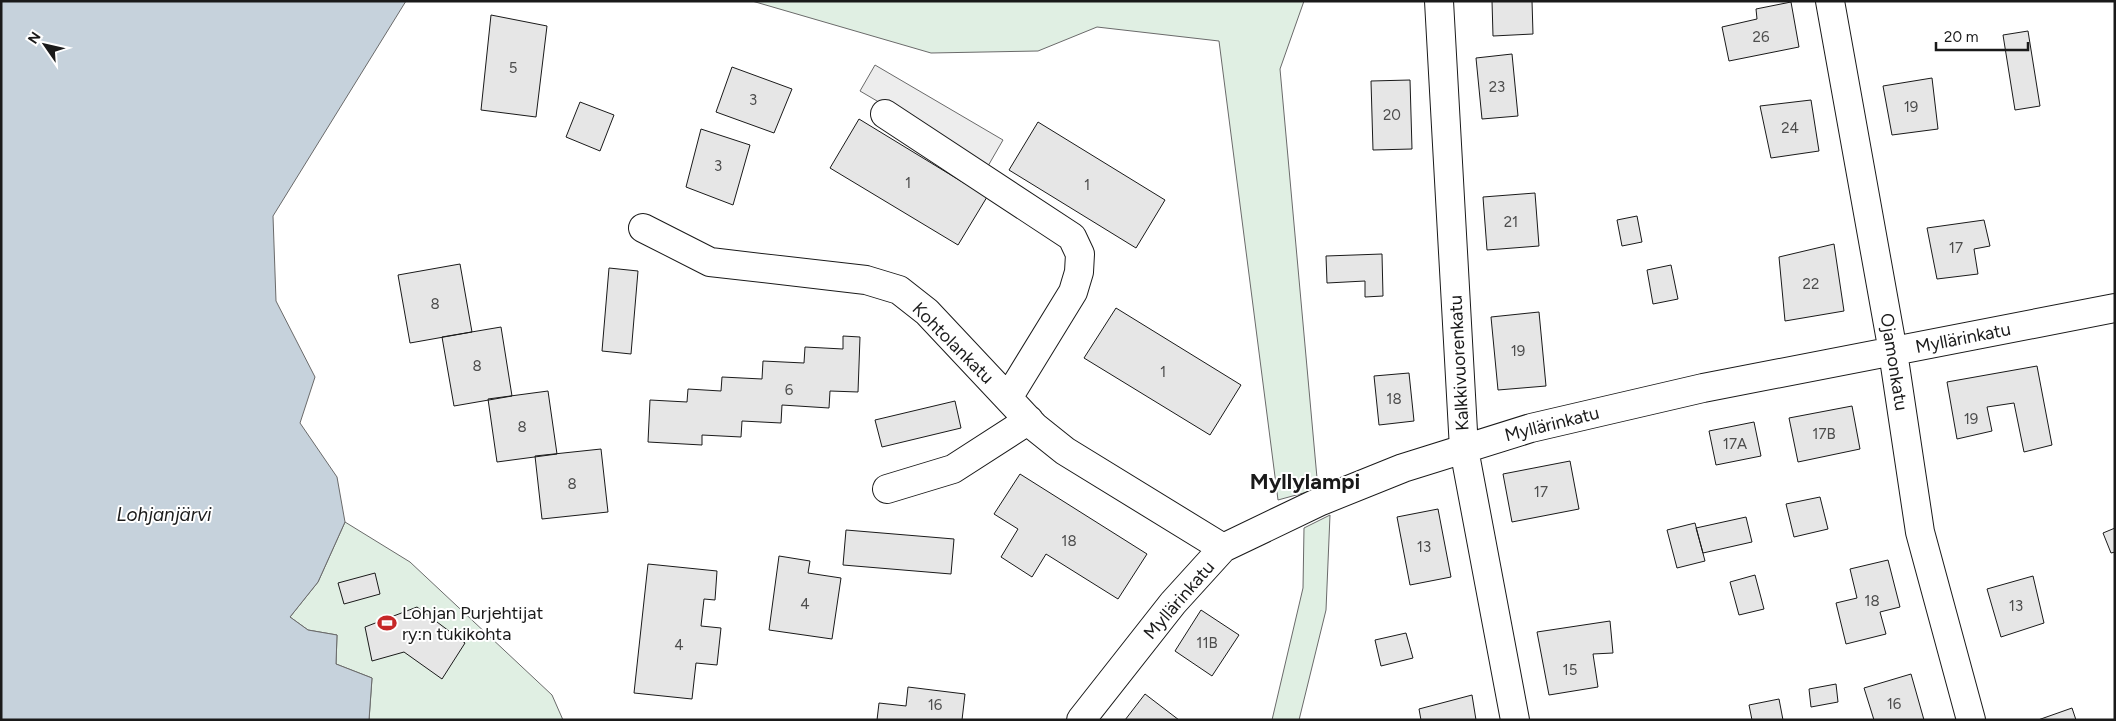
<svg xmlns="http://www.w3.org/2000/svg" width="2116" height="721" font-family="Figtree,sans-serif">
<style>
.green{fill:#e0efe3;stroke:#6a6a6a}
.parking{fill:#ededed;stroke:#6a6a6a}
.water{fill:#c6d2dc;stroke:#6a6a6a}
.building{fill:#e6e6e6;stroke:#1a1a1a}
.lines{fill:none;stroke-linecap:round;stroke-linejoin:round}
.minor-casing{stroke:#1a1a1a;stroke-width:30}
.minor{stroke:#fff;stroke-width:28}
.labels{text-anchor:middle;stroke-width:4;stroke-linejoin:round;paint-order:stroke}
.number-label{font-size:15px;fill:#4d4d4d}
.street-label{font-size:18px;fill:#1a1a1a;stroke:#fff}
.poi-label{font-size:18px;fill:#1a1a1a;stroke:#fff;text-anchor:start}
.water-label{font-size:19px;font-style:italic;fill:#1a1a1a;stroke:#fff}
.district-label{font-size:22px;font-weight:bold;fill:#1a1a1a;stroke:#fff}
</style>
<rect width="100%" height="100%" fill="#fff"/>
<!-- green -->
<path class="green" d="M752,1H1304L1280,69L1318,489L1278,500L1219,41L1097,27L1038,51L931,53Z
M1330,515L1326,610L1299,720H1272L1303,588L1304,528Z
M345,522L410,562L552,695L563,720H369L372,678L336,664L337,635L308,630L290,617L318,582Z"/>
<!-- parking -->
<path class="parking" d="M875,65L1003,140L988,166L860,91Z"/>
<!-- water -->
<path class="water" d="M1,1H406L273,216L276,301L315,377L300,423L337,477L345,522L318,582L290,617L308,630L337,635L336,664L372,678L369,720H1Z"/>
<!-- building -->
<path class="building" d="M1492,1H1532L1533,34L1493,36Z
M1791,2L1799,47L1729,61L1722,27L1757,19L1756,9Z
M491,15L547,26L536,117L481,110Z
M2028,31L2040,106L2015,110L2003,35Z
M1512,54L1518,116L1482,119L1476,58Z
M732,67L792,89L774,133L716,112Z
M1932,78L1938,129L1892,135L1883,86Z
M1410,80L1412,149L1373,150L1371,81Z
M1811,100L1819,151L1771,158L1760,106Z
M580,102L614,115L600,151L566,137Z
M859,119L987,197L958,245L830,168Z
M1038,122L1165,200L1136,248L1009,170Z
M701,129L750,145L733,205L686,187Z
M1535,193L1539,246L1487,250L1483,197Z
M1637,216L1642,242L1622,246L1617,220Z
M1984,220L1990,246L1974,249L1978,274L1937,279L1927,228Z
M1834,244L1844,311L1785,321L1779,257Z
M1382,254L1383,296L1365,297V281L1327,283L1326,256Z
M460,264L472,332L410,343L398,275Z
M1671,265L1678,299L1653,304L1647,270Z
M609,268L638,271L631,354L602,351Z
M1116,308L1241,385L1210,435L1084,358Z
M1539,312L1546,386L1498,390L1491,317Z
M501,327L512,396L454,406L442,337Z
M843,336L860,337L858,392L830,391L829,408L782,405L781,423L742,421L741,437L702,435V445L648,442L650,400L687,402L688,389L721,391L722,377L762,379L763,361L804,363L805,347L843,349Z
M2037,366L2052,445L2024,452L2014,403L1987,407L1992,431L1957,439L1947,382Z
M1409,373L1414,421L1379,425L1374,376Z
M548,391L557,454L497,462L488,399Z
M955,401L961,428L882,447L875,420Z
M1852,406L1860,449L1798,462L1789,418Z
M1754,422L1761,456L1716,465L1709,431Z
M601,449L608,512L542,519L535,456Z
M1570,461L1579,509L1512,522L1503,474Z
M1020,474L1147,554L1118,599L1046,554L1032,577L1001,557L1018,529L994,514Z
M1820,497L1828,529L1794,537L1786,504Z
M1438,509L1451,577L1410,585L1397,517Z
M1746,517L1752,542L1703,553L1696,528Z
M1695,523L1705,561L1677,568L1667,530Z
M2115,528V552L2111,553L2103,533Z
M846,530L954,539L951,574L843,565Z
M779,556L810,561L808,573L841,578L832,639L769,630Z
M1888,560L1900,607L1880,612L1886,634L1846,644L1836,603L1857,598L1850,569Z
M648,564L717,571L715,600L704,599L701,626L721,628L717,665L696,663L692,699L634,693Z
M375,573L380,594L344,604L338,583Z
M1755,575L1764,609L1739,615L1730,582Z
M2033,576L2044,623L2001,637L1987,589Z
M417,607L465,643L442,679L404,652L372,661L365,627Z
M1201,610L1239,635L1212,676L1175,651Z
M1610,621L1613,653L1593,654L1598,687L1549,695L1537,632Z
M1406,633L1413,658L1381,666L1375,640Z
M1911,674L1924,720H1874L1864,688Z
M1836,684L1838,702L1811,707L1809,689Z
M908,687L965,694L962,720H877L879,703L906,706Z
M1145,694L1179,720H1125Z
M1472,695L1476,720H1421L1419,709Z
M1779,699L1783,720H1752L1749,705Z
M2072,708L2076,720H2038Z"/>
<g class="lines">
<!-- minor casing -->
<g class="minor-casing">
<path id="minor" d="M1439,1L1464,449L1515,720
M1830,1L1893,352L1920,532L1971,720
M885,114L1072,237L1080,254L1079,272L1073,292L1008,398
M643,228L710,262L866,280L899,290L927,312L1035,427L1065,451L1223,548
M887,489L953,469L1029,420
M1081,720L1173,603L1223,548L1321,501L1403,468L1531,428L1703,388L2115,308"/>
</g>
<!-- minor -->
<use href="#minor" class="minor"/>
</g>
<!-- icons -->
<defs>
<g id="stadium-bare" transform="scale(1.5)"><path d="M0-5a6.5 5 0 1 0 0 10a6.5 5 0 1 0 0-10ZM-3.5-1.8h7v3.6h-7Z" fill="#c62828" stroke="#fff" stroke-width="2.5" paint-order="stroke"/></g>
</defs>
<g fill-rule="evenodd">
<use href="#stadium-bare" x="387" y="623"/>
</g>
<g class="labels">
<!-- number labels -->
<g class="number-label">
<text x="1761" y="42">26</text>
<text x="513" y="73">5</text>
<text x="1497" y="92">23</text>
<text x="753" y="105">3</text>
<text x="1911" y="112">19</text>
<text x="1392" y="120">20</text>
<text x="1790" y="133">24</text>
<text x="718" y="171">3</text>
<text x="908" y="188">1</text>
<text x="1087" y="190">1</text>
<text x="1511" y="227">21</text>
<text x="1956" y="253">17</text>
<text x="1811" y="289">22</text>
<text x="435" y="309">8</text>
<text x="1518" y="356">19</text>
<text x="477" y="371">8</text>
<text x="1163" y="377">1</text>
<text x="789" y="395">6</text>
<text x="1394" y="404">18</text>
<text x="1971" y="424">19</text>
<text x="522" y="432">8</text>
<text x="1824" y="439">17B</text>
<text x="1735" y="449">17A</text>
<text x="572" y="489">8</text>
<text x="1541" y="497">17</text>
<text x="1069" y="546">18</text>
<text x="1424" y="552">13</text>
<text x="1872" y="606">18</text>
<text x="805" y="609">4</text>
<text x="2016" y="611">13</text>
<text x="1207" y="648">11B</text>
<text x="679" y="650">4</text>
<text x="1570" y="675">15</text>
<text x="1894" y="709">16</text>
<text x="935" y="710">16</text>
</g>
<!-- street labels -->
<g class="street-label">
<text transform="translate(1963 338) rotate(-11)" y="6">Myllärinkatu</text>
<text transform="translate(953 343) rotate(45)" y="6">Kohtolankatu</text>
<text transform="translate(1894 362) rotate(81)" y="6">Ojamonkatu</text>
<text transform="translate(1459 363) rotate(-93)" y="6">Kalkkivuorenkatu</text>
<text transform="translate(1552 424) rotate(-14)" y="6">Myllärinkatu</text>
<text transform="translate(1179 600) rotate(-49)" y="6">Myllärinkatu</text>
</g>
<!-- poi labels -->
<g class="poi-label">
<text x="402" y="619">Lohjan Purjehtijat<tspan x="402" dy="21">ry:n tukikohta</tspan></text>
</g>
<!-- water labels -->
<g class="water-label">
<text x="164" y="521">Lohjanjärvi</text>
</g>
<!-- district labels -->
<g class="district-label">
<text x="1305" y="489">Myllylampi</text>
</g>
</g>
<!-- border -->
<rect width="2116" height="721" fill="none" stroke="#1a1a1a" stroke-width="5"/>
<!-- north arrow -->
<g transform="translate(45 45) rotate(304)" stroke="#ffffff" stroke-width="4" paint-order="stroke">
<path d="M0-4L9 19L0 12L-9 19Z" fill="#1a1a1a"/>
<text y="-8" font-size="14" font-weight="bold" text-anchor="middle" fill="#1a1a1a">N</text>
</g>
<!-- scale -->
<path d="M1936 42v8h92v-8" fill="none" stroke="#1a1a1a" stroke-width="2.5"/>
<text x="1944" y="42" font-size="15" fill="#1a1a1a" stroke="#ffffff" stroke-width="4" paint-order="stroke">20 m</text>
</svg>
